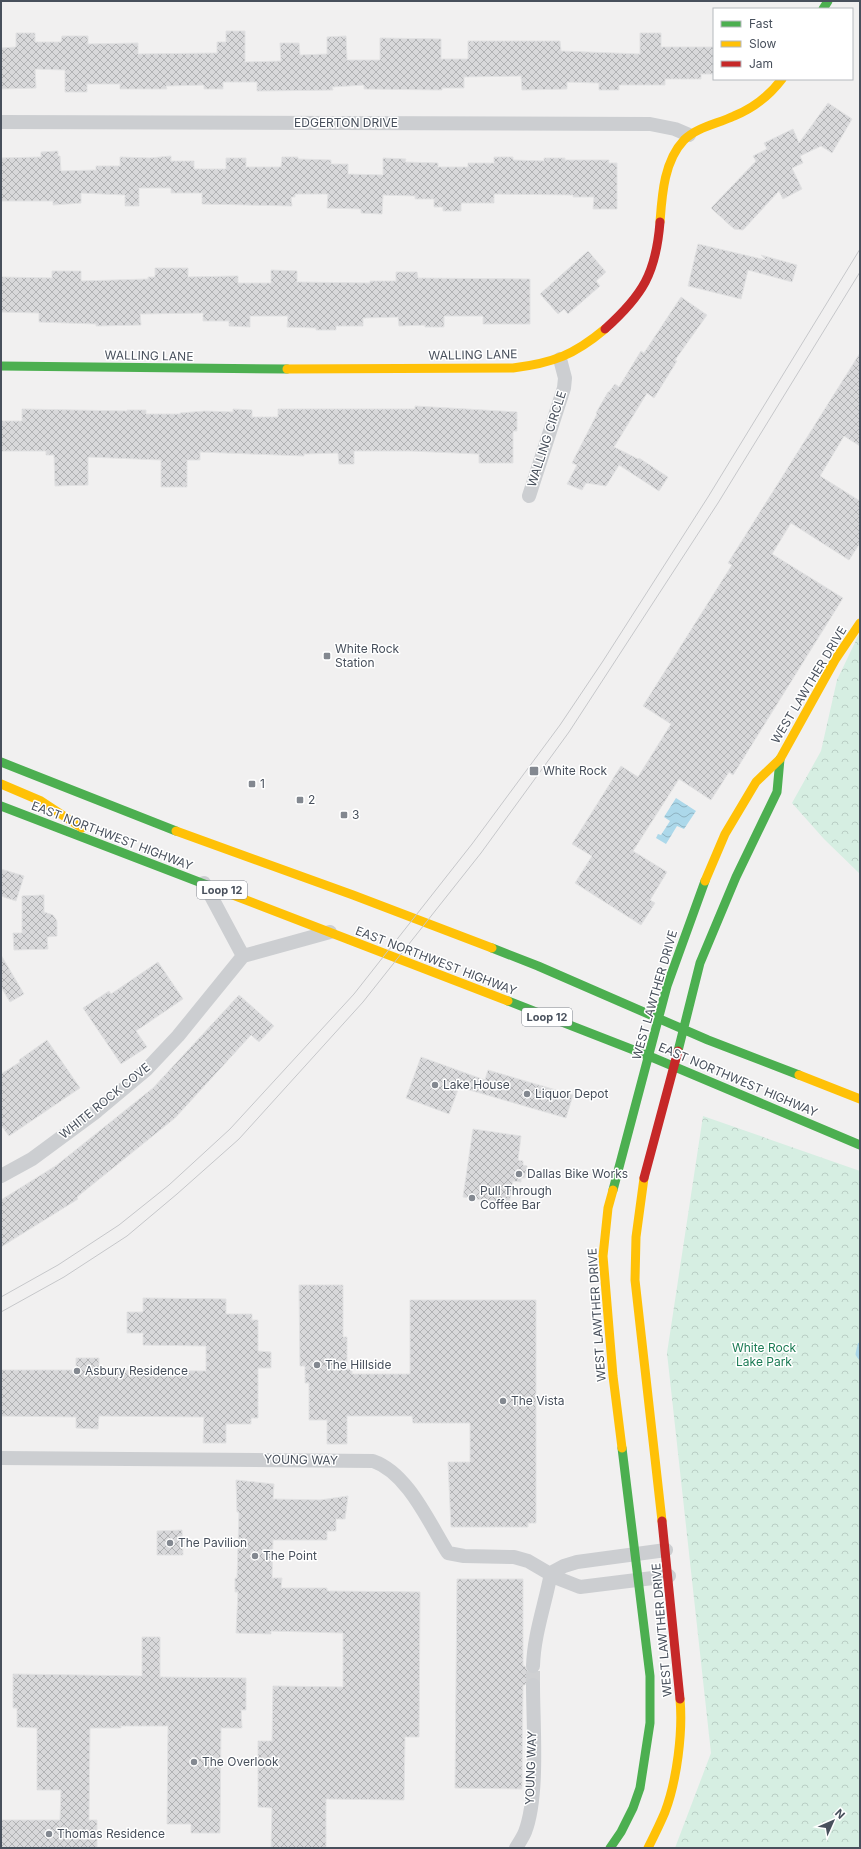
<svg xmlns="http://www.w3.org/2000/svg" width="861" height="1849" font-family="Inter,sans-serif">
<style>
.forest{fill:url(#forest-crowns)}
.water{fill:url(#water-waves)}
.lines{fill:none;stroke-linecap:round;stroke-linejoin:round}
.stream{stroke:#acd8ea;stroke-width:5}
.building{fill:url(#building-cross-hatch);stroke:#e2e2e3}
.street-tunnel{stroke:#cfd0d2;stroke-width:14;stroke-dasharray:14 7;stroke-linecap:butt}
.street{stroke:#ccced1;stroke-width:14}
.fast{stroke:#4caf50;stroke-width:9}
.slow{stroke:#ffc107;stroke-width:9}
.jam{stroke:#c62828;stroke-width:9}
.tram{stroke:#c6c7ca;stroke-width:1}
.poi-dot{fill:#838890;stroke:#fff;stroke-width:1.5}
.labels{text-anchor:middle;stroke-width:3;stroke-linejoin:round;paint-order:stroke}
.shield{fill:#fff;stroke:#7f848d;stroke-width:1}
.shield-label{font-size:11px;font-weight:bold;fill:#48505c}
.street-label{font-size:12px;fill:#48505c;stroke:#fff}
.poi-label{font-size:12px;fill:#48505c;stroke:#fff;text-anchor:start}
.park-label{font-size:12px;fill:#1b7b54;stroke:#fff}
</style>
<defs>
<pattern id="forest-crowns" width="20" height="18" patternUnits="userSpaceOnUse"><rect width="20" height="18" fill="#d6eee2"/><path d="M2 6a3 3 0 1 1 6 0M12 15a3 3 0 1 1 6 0" fill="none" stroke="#b9cec4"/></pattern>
<pattern id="water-waves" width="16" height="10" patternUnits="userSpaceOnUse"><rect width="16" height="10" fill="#acd8ea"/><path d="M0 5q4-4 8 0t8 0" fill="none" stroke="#8eb2c1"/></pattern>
<pattern id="building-cross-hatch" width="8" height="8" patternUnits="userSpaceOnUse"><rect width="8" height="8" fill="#d8d8da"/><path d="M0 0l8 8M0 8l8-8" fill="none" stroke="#b1b2b4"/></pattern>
</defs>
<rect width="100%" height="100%" fill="#f1f0f0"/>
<!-- forest -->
<path class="forest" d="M860,632V874L824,839L792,803L821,751L837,680Z
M703,1116L860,1171V1848H675L711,1753L667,1353Z"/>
<!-- water -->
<path class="water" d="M676,798L696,811L684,829L677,826L666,844L656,838L658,834L661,835L670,821L664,817Z"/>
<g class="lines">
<!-- stream -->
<path class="stream" d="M860,1345L858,1354L860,1357"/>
</g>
<!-- building -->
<path class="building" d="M226,31H245V62L281,61L280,43H299L300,55L327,54V37L346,36L347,60H380V38L441,39V59H468V41H560L561,51L640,54V33H661V47H714V74H701V79H665V85H619V90H599V83L567,82V89L522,90L521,76L464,77V88H442V90L364,89V85L332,87L333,90L257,91V82H223V89H204V85L166,86L167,89H120V84H87V92H65V70L35,69L36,88L1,89V48L16,47V33H35V42H61L62,36H88V44L138,43V54L217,53V42H226Z
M828,103L852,119L832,153L821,146L800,156L803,163L792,168L802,189L783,199L779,191L743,230L734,229L711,208L756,161L753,156L767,149L764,143L793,129L799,143Z
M58,151V156H60L61,171L96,170V166H120V157L150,158L171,156V161H194V169H226V158H246V167H281L282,157H298V159L331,160V164H348V174L383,175V158L406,159L405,162L438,163V167H468V163H494V157H513V160L544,161V158H565V160H609V163H617V209H593L594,197H573V195L494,194V203H461V211H443V207H434V199H415V196L383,195L382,214L361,213V209L327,208L328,194H295V197H291L292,206L202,204V193H171V188H139V206H125V195L81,193V203L53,205V201H1V158L41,157V152Z
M698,244L766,260L761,255L797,265L792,282L748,270L741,299L688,286Z
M588,251L606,272L596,281L600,286L568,314L564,309L558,314L540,294Z
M155,268H188V277L238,276V283H271V270L297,271V282L370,283V281H396V272H417L418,278L530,279V324H483V316H444V327H425V325L399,326L398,317L363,318V326H336V330H316V328L287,327L288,316H250V327L229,326V321H203V313L140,314L141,325L96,326V324L39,322V313L1,312V277L52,278V271H81V281L148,279V277H155Z
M681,297L707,315L675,360L677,361L654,398L647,393L614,447L638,459L639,458L668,477L659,491L619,465L606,486L586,483L582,490L567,484L577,465L572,463L597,414L596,413L608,392H609L615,384L619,387L641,351L644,353Z
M860,353V446L844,436L820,476L860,501V543L849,560L791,523L772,554L843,598L733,775L729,772L711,800L679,779L633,851L667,872L650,900L655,903L641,925L575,883L592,856L572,844L621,766L638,777L671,724L643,706L732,565L728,563Z
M415,406L517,412V431H513V463H479V454L411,451H354V464H339L338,453L304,454V456L200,452V460H187V487H161V460L88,457V485L55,486L54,455H46V451H1V421H22V409L127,411V410H146V414H180V413L205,411L233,412V409L252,410V417H278V409H415Z
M1,869L24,876L16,901L1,896Z
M44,895V912L53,915L57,921V936L47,937L48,949L14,950L13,933H22V896Z
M1,955L24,994L10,1002L1,987Z
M158,962L183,999L136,1031L147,1047L121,1064L83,1008L109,991L111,994Z
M239,995L274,1026L259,1042L251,1035L175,1118L77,1197L78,1199L1,1247V1200L57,1165L153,1088Z
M47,1040L80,1088L9,1136L1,1125V1074L20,1062L19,1060Z
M421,1057L485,1080L488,1070L573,1095L566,1118L459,1087L449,1114L406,1098Z
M473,1129L521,1136L518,1160L523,1161V1165L527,1166L525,1178H521V1182L513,1181L509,1204L463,1197Z
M299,1285H343V1337H347V1369H352V1374H410V1300H536V1523H528V1527H451L448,1462H470V1423H413L412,1416H347V1444H327V1420H309V1383H305V1366H300Z
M143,1298L226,1299V1314H252V1320H258V1351L271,1352V1368H258V1418H251V1424H226V1443H203L204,1417L99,1416L98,1429L76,1428V1417L1,1416V1370H76V1358H99V1370L206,1371V1346L143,1345V1333H127V1312H143Z
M236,1480L274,1484L273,1499L320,1500L348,1496L345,1519H336V1531H327V1540H273L272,1578H282L281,1588H327V1591L420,1592L419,1737H405L404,1800L326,1799V1848H271L272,1808L258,1807V1741H272L273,1686L343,1687V1633L271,1631V1634L236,1633L238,1592H235V1578H237L239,1512H237Z
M182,1530L183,1555H157V1531Z
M457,1579H523V1666H525L529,1673H537V1678H529L525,1685H523L522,1789L455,1788Z
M142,1637H160V1677L246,1678V1710H241L242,1728H221L220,1833H191V1824H167L168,1726H121V1728H90L89,1820H97V1848H1V1820H60L61,1790H37V1728L17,1727V1708H13V1674L142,1676Z"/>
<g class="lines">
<!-- street-tunnel -->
<path class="street-tunnel" d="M533,1685V1666"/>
<!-- street -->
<path class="street" d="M1,122L650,124L675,129L689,135
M529,496L564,388L565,378L560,359
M204,883L243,956
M1,1176L32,1159L97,1111L146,1070L178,1036L243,956L330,932
M1,1458L373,1461C408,1473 429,1523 448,1553L464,1556L514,1557L528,1561L557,1578L580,1587L669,1576
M533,1666C534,1634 545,1605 551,1573L564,1566L577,1562L666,1550
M516,1848C519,1843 523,1837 525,1832C539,1796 533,1725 533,1685"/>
<!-- fast -->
<path class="fast" d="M823,9L828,1
M1,366L287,369
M1,762L176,831
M1,806L212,887
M492,948L538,966L708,1040L799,1075
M508,1001L649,1056L860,1145
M678,1051L700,963L736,877L777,792L780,759
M613,1190L667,986L705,881
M610,1848L621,1832L633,1808L640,1788L650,1723V1676L622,1448"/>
<!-- slow -->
<path class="slow" d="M660,222C662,195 664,161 684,140C697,127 717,124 734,116C754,108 769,96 782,79
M287,369L513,368C553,363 574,355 605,329
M1,784L41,801L82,828
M176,831L353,895L492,948
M705,881L725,834L756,782L780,759L835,660L860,623
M212,887L508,1001
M799,1075L860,1099
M644,1178L636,1237L635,1280L662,1521
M613,1190L608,1208L603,1256L613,1376L622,1448
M648,1848C654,1836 660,1824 665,1812C677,1780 683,1732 680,1699"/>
<!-- jam -->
<path class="jam" d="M605,329C643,295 656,273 660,222
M644,1178L678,1051
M662,1521L680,1699"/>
<!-- tram -->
<path class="tram" d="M1,1297L58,1265L119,1225L169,1185L230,1129L354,994L472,844L560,725L603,661L708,497L860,249
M1,1312L64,1277L127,1236L177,1194L239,1139L363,1002L481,853L569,732L718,503L860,272"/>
</g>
<!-- markers -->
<g class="poi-dot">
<rect x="323" y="652" width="8" height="8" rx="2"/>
<rect x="529" y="766" width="10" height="10" rx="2"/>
<rect x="248" y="780" width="8" height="8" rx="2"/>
<rect x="296" y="796" width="8" height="8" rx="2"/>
<rect x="340" y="811" width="8" height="8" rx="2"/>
<circle cx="435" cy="1085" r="4"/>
<circle cx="527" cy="1094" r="4"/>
<circle cx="519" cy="1174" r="4"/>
<circle cx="472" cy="1198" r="4"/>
<circle cx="317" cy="1365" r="4"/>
<circle cx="77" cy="1371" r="4"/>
<circle cx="503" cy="1401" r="4"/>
<circle cx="170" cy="1543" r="4"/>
<circle cx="255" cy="1556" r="4"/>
<circle cx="194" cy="1762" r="4"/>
<circle cx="49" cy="1834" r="4"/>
</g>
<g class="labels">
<!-- shield labels -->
<g class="shield">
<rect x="197" y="881" width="50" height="18" rx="3"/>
<rect x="522" y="1008" width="50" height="18" rx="3"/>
</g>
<g class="shield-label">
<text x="222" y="894">Loop 12</text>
<text x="547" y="1021">Loop 12</text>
</g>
<!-- street labels -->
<g class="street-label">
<text x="346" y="127">EDGERTON DRIVE</text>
<text transform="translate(473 355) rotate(-1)" y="4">WALLING LANE</text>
<text transform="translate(149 356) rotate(1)" y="4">WALLING LANE</text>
<text transform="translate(547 439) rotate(-72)" y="4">WALLING CIRCLE</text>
<text transform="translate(809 685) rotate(-59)" y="4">WEST LAWTHER DRIVE</text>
<text transform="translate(112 836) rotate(21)" y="4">EAST NORTHWEST HIGHWAY</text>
<text transform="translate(436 961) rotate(21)" y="4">EAST NORTHWEST HIGHWAY</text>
<text transform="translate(655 995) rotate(-74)" y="4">WEST LAWTHER DRIVE</text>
<text transform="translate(738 1080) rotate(23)" y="4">EAST NORTHWEST HIGHWAY</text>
<text transform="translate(105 1101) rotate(-39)" y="4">WHITE ROCK COVE</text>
<text transform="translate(597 1315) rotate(-94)" y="4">WEST LAWTHER DRIVE</text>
<text transform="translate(301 1460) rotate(1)" y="4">YOUNG WAY</text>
<text transform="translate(662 1630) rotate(-95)" y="4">WEST LAWTHER DRIVE</text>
<text transform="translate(531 1768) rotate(-88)" y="4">YOUNG WAY</text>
</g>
<!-- poi labels -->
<g class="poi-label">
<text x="335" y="653">White Rock<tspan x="335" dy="14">Station</tspan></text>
<text x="543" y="775">White Rock</text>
<text x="260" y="788">1</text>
<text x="308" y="804">2</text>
<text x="352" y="819">3</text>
<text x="443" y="1089">Lake House</text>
<text x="535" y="1098">Liquor Depot</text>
<text x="527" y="1178">Dallas Bike Works</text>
<text x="480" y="1195">Pull Through<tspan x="480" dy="14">Coffee Bar</tspan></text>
<text x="325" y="1369">The Hillside</text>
<text x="85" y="1375">Asbury Residence</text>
<text x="511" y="1405">The Vista</text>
<text x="178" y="1547">The Pavilion</text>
<text x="263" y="1560">The Point</text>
<text x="202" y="1766">The Overlook</text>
<text x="57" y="1838">Thomas Residence</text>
</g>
<!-- park labels -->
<g class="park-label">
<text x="764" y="1352">White Rock<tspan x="764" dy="14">Lake Park</tspan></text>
</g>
</g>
<!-- border -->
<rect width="861" height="1849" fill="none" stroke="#48505c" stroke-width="4"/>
<!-- legend -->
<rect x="713" y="8" width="140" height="72" fill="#ffffff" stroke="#b6b9be"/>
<rect x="721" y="21" width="20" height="6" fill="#4caf50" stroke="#b6b9be"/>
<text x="749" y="28" font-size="12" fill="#48505c">Fast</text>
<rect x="721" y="41" width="20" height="6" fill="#ffc107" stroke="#b6b9be"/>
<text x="749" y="48" font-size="12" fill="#48505c">Slow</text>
<rect x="721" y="61" width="20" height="6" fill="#c62828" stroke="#b6b9be"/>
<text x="749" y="68" font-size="12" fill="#48505c">Jam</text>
<!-- north arrow -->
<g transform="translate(833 1821) rotate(45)" stroke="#ffffff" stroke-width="3" paint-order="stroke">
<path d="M0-3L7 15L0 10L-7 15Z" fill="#48505c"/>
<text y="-6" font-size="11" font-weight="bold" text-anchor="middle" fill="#48505c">N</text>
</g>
</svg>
